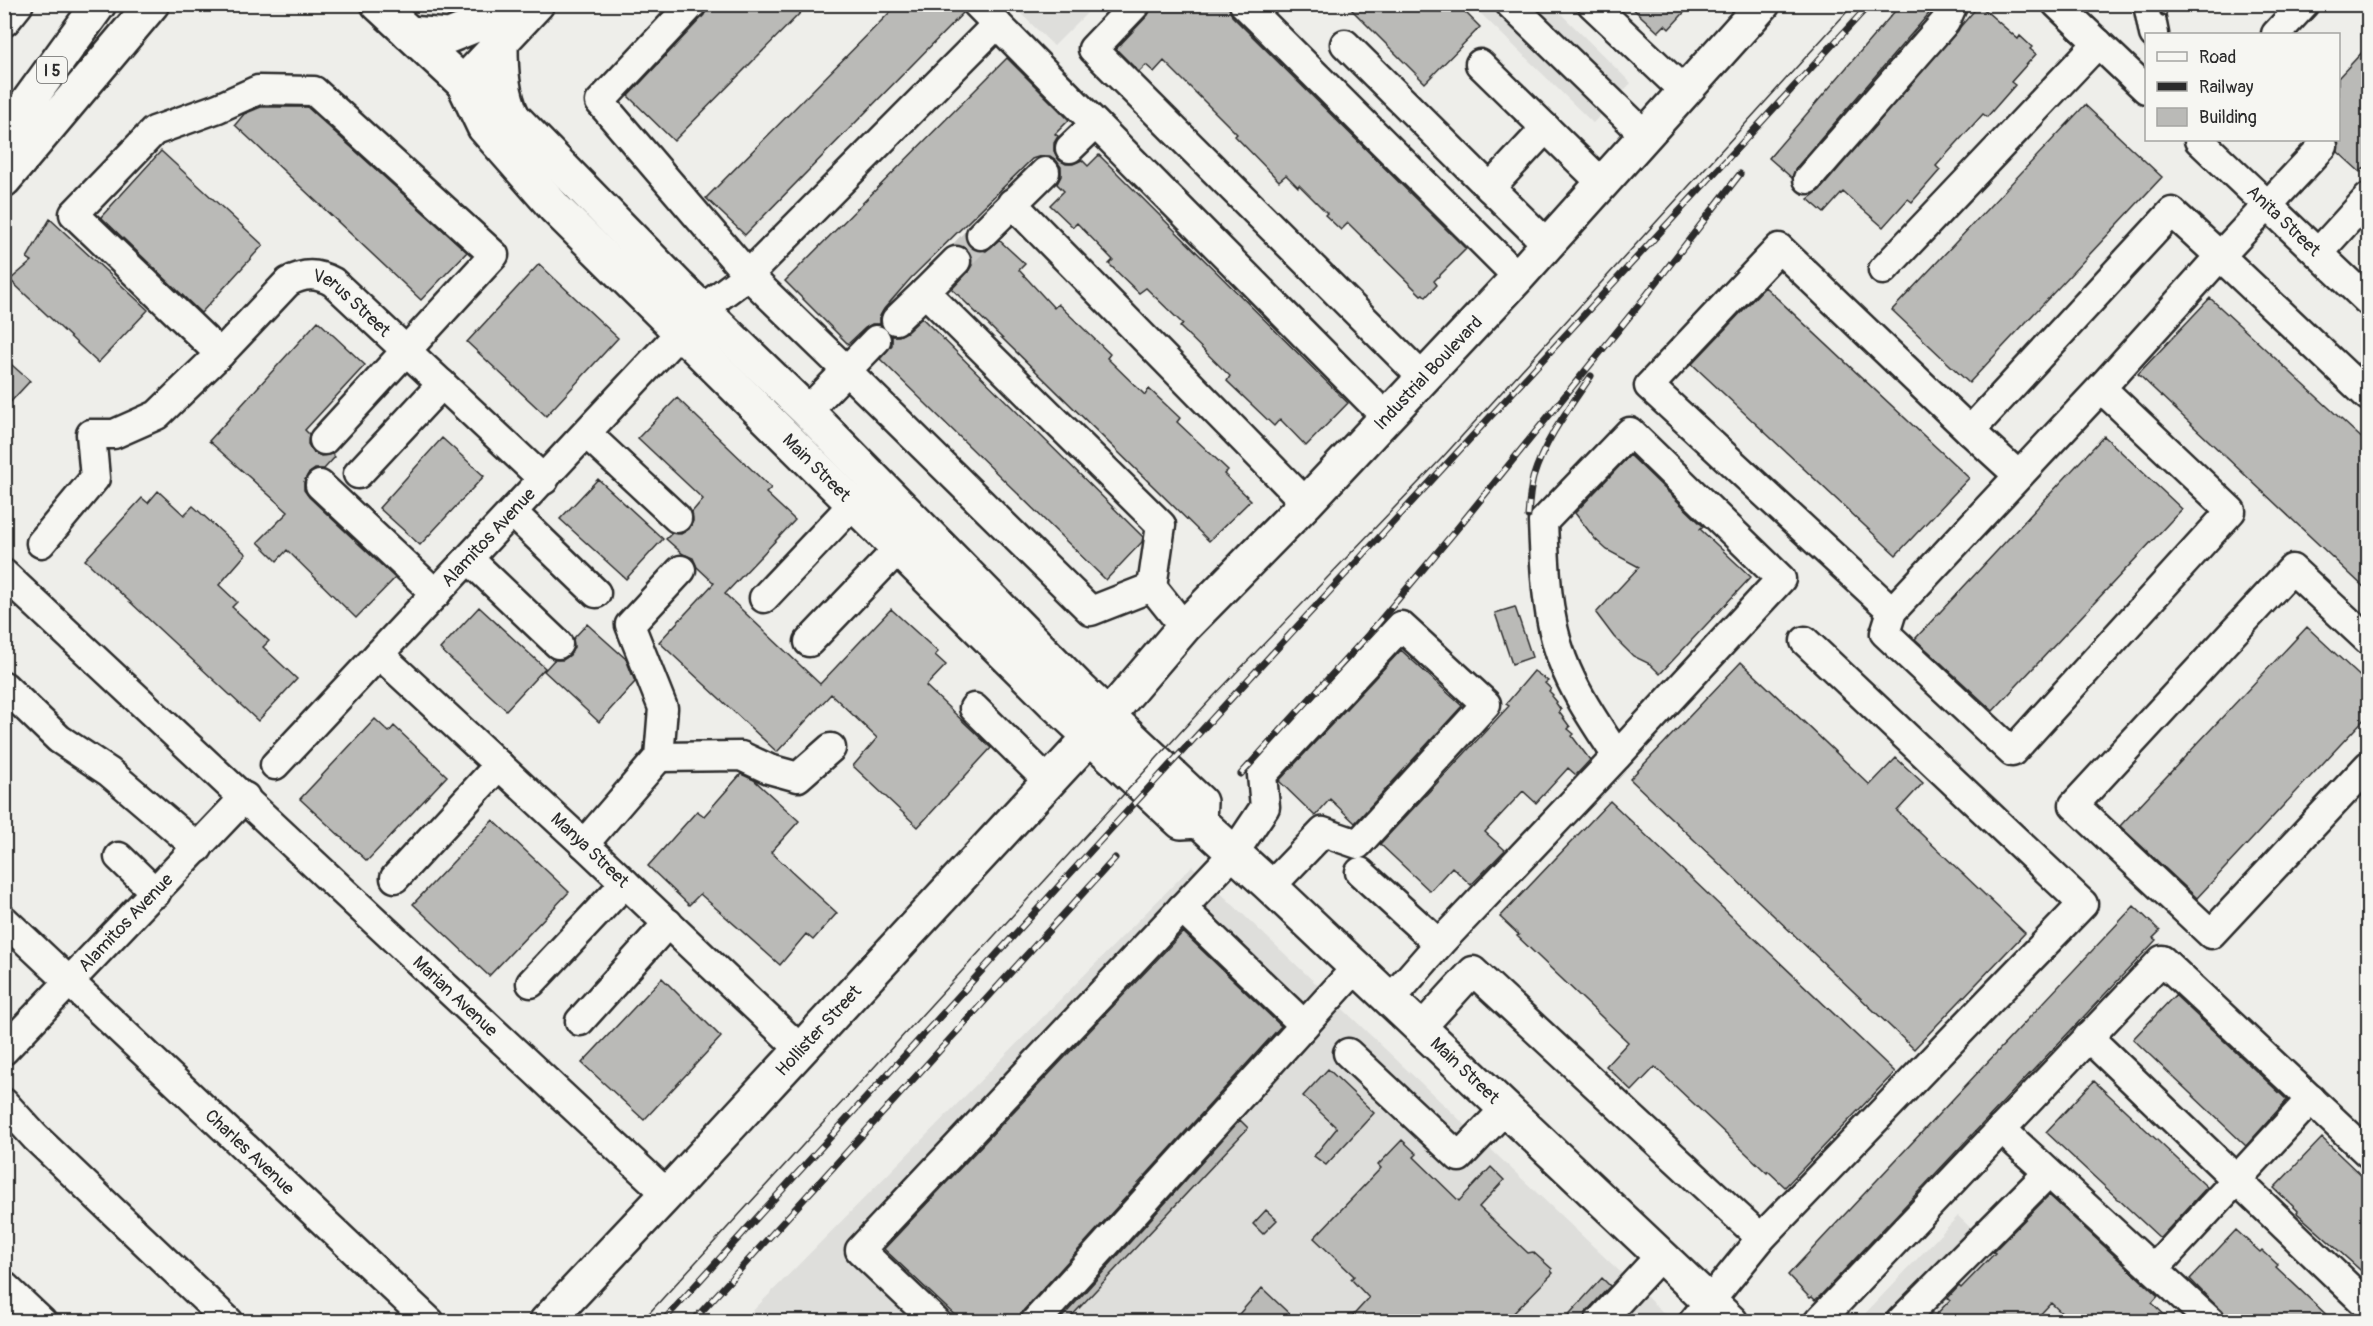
<svg xmlns="http://www.w3.org/2000/svg" width="2373" height="1326" font-family="Pangolin,sans-serif">
<style>
.built{fill:#dededb}
.building{fill:#babab7;stroke:#2b2b2b;stroke-width:1.5}
.lines{fill:none;stroke-linecap:round;stroke-linejoin:round}
.minor-tunnel{stroke:#c7c7c4;stroke-width:28;stroke-dasharray:28 14;stroke-linecap:butt}
.minor-casing{stroke:#2b2b2b;stroke-width:33}
.major-casing{stroke:#2b2b2b;stroke-width:38}
.highway-casing{stroke:#2b2b2b;stroke-width:38}
.minor{stroke:#f6f6f2;stroke-width:28}
.major{stroke:#f6f6f2;stroke-width:33}
.highway{stroke:#f6f6f2;stroke-width:33}
.tram{stroke:#2b2b2b;stroke-width:1.5}
.rail-casing{stroke:#2b2b2b;stroke-width:7}
.rail{stroke:#f6f6f2;stroke-width:4.5;stroke-dasharray:14;stroke-linecap:butt}
.labels{text-anchor:middle;stroke-width:6;stroke-linejoin:round;paint-order:stroke}
.shield{fill:#f6f6f2;stroke:#686867;stroke-width:1.5}
.shield-label{font-size:16px;font-weight:bold;fill:#2b2b2b}
.street-label{font-size:18px;fill:#2b2b2b;stroke:#f6f6f2}
</style>
<rect width="100%" height="100%" fill="#eeeeea"/>
<filter id="ink" filterUnits="userSpaceOnUse"><feTurbulence type="fractalNoise" baseFrequency=".0167" numOctaves="2"/><feDisplacementMap in="SourceGraphic" scale="12" xChannelSelector="R" yChannelSelector="G"/><feConvolveMatrix kernelMatrix="1 2 1 2 8 2 1 2 1" color-interpolation-filters="sRGB"/></filter>
<g filter="url(#ink)">
<!-- built -->
<path class="built" d="M1012,5H1095L1054,46Z
M1472,5H1552L1631,83L1593,123Z
M1192,866L1672,1321L742,1322Z
M1958,1216L2069,1321L1857,1322Z"/>
<!-- building -->
<path class="building" d="M709,4H809L674,141L628,96L704,15Z
M898,4H961L963,13L745,235L706,198Z
M1154,4H1228L1232,16L1466,249L1434,281L1437,285L1426,297L1423,294L1421,295L1348,223L1341,230L1325,215L1327,213L1299,185L1298,187L1286,175L1279,181L1235,136L1237,134L1164,61L1154,72L1146,65L1139,72L1116,49L1148,15Z
M1346,4H1457L1480,27L1425,83Z
M1628,4H1692L1669,29L1665,25L1658,32Z
M1901,4H1928L1933,9L1796,168L1792,178L1769,158Z
M1979,5L2018,39L2020,36L2032,47L2030,49L2036,54L2011,82L2015,85L1987,117L1983,114L1936,166L1940,170L1912,202L1908,199L1883,227L1843,192L1824,213L1808,199L1820,190Z
M2368,46V164L2360,172L2338,152V78Z
M1007,58L1069,120L1055,134L1058,136L1054,143V151L1059,160L1066,164H1073L1082,160L1088,166L1099,155L1348,403L1306,446L1280,419L1274,426L1227,381L1230,376L1180,327L1183,324L1146,288L1139,293L1109,264L1113,260L1077,223L1073,227L1050,205L1064,191L1057,184L1061,176V167L1056,160L1050,156H1041L1032,159L911,278L884,309L880,316V324H872L865,328L848,344L785,281Z
M2085,105L2162,177L1969,383L1892,310Z
M261,107H307L467,252L421,300L235,125L244,114Z
M161,151L263,245L201,313L101,217Z
M50,219L148,310L98,363L10,280L32,261L27,258Z
M999,240L1025,264L1019,270L1054,308L1058,304L1110,354L1107,358L1145,395L1149,389L1180,418L1177,422L1228,470L1224,474L1251,500L1209,541L952,289L968,272L972,265L971,255L976,251H986Z
M539,264L618,338L546,416L467,342Z
M1765,287L1969,478L1896,555L1692,364Z
M2210,298L2368,444V591L2138,374Z
M922,318L1143,537L1142,542L1106,580L880,359L892,345V336H899L907,332Z
M318,321L365,365L305,430L309,434L308,444L313,452L321,456L332,454L335,457L324,469H315L308,474L304,482V490L309,497L395,578L356,618L287,550L277,561L258,542L288,512L209,441Z
M4,358L30,381L4,409Z
M677,398L771,488L766,493L795,520L725,594L820,684L891,609L938,652L935,655L946,665L926,686L991,748L918,827L853,766L877,738L831,694L777,752L659,642L714,583L697,567L693,558L683,554L666,539L672,533L681,534L689,529L693,521L692,512L703,499L638,438Z
M2104,436L2182,509L1993,711L1915,639Z
M442,438L484,476L420,545L379,508Z
M1630,455L1703,526L1700,529L1751,577L1660,674L1650,664L1633,656L1614,637L1596,613L1639,567L1607,550L1595,539L1575,513Z
M598,479L663,539L626,579L560,519Z
M158,491L184,515L193,506L246,554L219,585L237,602L232,607L269,641L263,647L297,679L258,721L85,560L142,498L148,503Z
M479,607L545,668L506,710L440,649Z
M1515,607L1532,657L1512,664L1495,613Z
M587,624L626,659L635,682L599,722L544,671L554,660H563L570,655L574,647L573,639Z
M2307,627L2368,684V715L2197,898L2120,826Z
M1401,650L1462,706L1355,823L1330,799L1315,816L1279,781Z
M1741,662L1870,785L1896,758L1923,783L1897,811L2025,933L1914,1049L1630,779Z
M1534,671L1548,681L1545,683L1551,689L1549,691L1553,695L1552,696L1557,702L1556,703L1561,710L1559,712L1570,727L1568,729L1574,734L1572,736L1590,760L1576,775L1568,768L1536,803L1523,791L1485,832L1505,850L1471,885L1452,867L1430,891L1380,844L1509,706L1506,704Z
M375,719L389,732L394,726L447,776L367,861L300,799Z
M741,774L754,780L799,821L771,852L837,913L813,940L806,934L780,965L700,894L689,905L648,866L697,811L704,816Z
M1610,801L1895,1072L1785,1187L1768,1171L1767,1173L1655,1067L1632,1091L1606,1066L1628,1042L1517,936L1519,935L1500,917Z
M493,820L569,892L489,976L413,904Z
M2134,906L2160,931L2153,938L2156,940L1820,1296L1815,1300L1812,1297L1810,1298L1788,1275Z
M1183,932L1281,1026L1023,1311L1019,1322H962L884,1249Z
M662,978L721,1037L644,1120L582,1063Z
M2175,995L2287,1100L2246,1146L2133,1039Z
M1328,1069L1374,1113L1326,1165L1314,1156L1337,1128L1303,1096Z
M2094,1081L2207,1187L2160,1238L2046,1132Z
M1240,1120L1248,1128L1066,1322H1058Z
M2322,1138L2368,1182V1277L2297,1213L2298,1211L2274,1188Z
M1402,1140L1417,1154L1414,1157L1459,1201L1491,1167L1504,1180L1479,1207L1528,1253L1533,1252L1552,1269L1551,1271L1553,1273L1505,1322H1347L1369,1298L1351,1279L1354,1276L1314,1238L1381,1168L1378,1165Z
M2049,1195L2158,1296L2152,1303L2172,1322H2071L2051,1303L2033,1322H1929L1950,1300L1948,1298L1959,1286L1961,1288L1995,1253L1993,1252Z
M1266,1210L1277,1220L1263,1234L1253,1224Z
M2236,1230L2260,1252L2262,1250L2278,1265L2276,1267L2334,1322H2232L2226,1316L2190,1279Z
M1602,1278L1610,1286L1587,1311L1583,1322H1562Z
M1262,1288L1298,1322H1232Z"/>
<g class="lines">
<!-- minor-tunnel -->
<path class="minor-tunnel" d="M956,261L981,235"/>
<!-- minor casing -->
<g class="minor-casing">
<g id="minor">
<path d="M692,4L600,102L748,275L846,370L1091,611L1152,587L1184,627"/>
<path d="M977,4L1386,417"/>
<path d="M1136,4L1093,49L1424,379"/>
<path d="M1244,4L1518,277"/>
<path d="M1510,4L1646,136"/>
<path d="M1592,4L1685,92"/>
<path d="M2057,4L2146,89"/>
<path d="M2148,4L2154,34"/>
<path d="M2276,34L2304,4"/>
<path d="M1345,44L1490,188L1546,128"/>
<path d="M1480,64L1603,184"/>
<path id="s1" d="M2199,140L2368,301"/>
<path d="M2323,146L2220,256L2368,396"/>
<path d="M1070,148L1095,124"/>
<path d="M1808,179L1945,22L1953,4"/>
<path d="M1490,188L1547,244"/>
<path d="M1012,203L1306,503"/>
<path d="M981,235L1045,172"/>
<path d="M2318,253L2368,198"/>
<path d="M956,261L925,292L1161,525L1152,587"/>
<path d="M1883,270L2098,43"/>
<path d="M896,320L925,292"/>
<path d="M220,354L74,214L154,131L218,108L258,90L314,91L494,255L324,440"/>
<path d="M807,411L876,340"/>
<path d="M587,434L677,518"/>
<path d="M358,474L442,384"/>
<path d="M2018,475L1970,431L2172,212L2220,256L2101,388L1892,611L1885,633L2012,752L2231,511L2101,388"/>
<path d="M320,485L436,594"/>
<path d="M513,513L596,593"/>
<path id="s2" d="M41,543L95,478L91,434H114L157,415L220,354L288,282C304,273 317,273 333,282L544,480"/>
<path d="M469,559L558,644"/>
<path id="s3" d="M4,574L667,1194"/>
<path d="M764,598L853,504"/>
<path d="M1892,611L1649,386L1779,248L1970,431"/>
<path d="M2368,640L2292,569L2074,805L2211,934L2368,766"/>
<path d="M809,642L898,549"/>
<path id="s4" d="M379,654L584,844L800,1049"/>
<path d="M4,686L59,739L109,772L198,848"/>
<path d="M974,708L1048,781"/>
<path d="M659,757L663,708L630,625L681,570"/>
<path d="M659,757L741,756L769,769L798,777L831,748"/>
<path id="s5" d="M275,765L702,309L748,275L997,24"/>
<path d="M584,844L659,757"/>
<path d="M119,857L156,893"/>
<path d="M1360,872L1439,944L1391,999"/>
<path d="M395,878L499,765"/>
<path d="M1182,908L1304,1025"/>
<path id="s6" d="M4,920L430,1322"/>
<path d="M1439,944L1585,790L1617,756L1781,579L1630,432L1543,522C1545,568 1546,615 1562,659C1575,694 1597,725 1617,756"/>
<path d="M531,983L625,883"/>
<path d="M580,1021L668,923"/>
<path d="M1421,1028L1473,971L1761,1238L1693,1322"/>
<path d="M2088,1037L2368,1306"/>
<path id="s7" d="M4,1050L245,797"/>
<path d="M1348,1053L1459,1157L1506,1108"/>
<path d="M4,1103L35,1137L229,1322"/>
<path d="M2001,1129L2211,1322"/>
<path d="M1761,1238L2083,904L1805,641"/>
<path d="M2154,1269L2311,1099"/>
<path d="M4,1286L42,1322"/>
<path d="M936,1322L860,1250L1234,853L1265,807L1262,775L1401,626L1486,704L1358,844L1323,832L1271,886"/>
<path d="M1035,1322L1357,967"/>
<path d="M1599,1322L1661,1255"/>
<path d="M1818,1322L2162,960L2368,1153"/>
<path d="M1900,1322L2048,1173"/>
</g>
</g>
<!-- major casing -->
<g class="major-casing">
<g id="major">
<path d="M378,4L463,83L513,117L679,287L807,411L1080,689L1200,802L1199,821"/>
<path id="s8" d="M463,83L484,127L555,208L1054,703L1181,822L1199,821L1268,884L1731,1322"/>
<path id="s9" d="M546,1322L667,1194L1090,737L1184,627L1306,503L1518,277L1763,4"/>
</g>
</g>
<!-- highway casing -->
<g class="highway-casing">
<path id="highway" d="M4,19L16,4
M409,33L449,36L474,26L497,4
M501,45C501,71 502,93 513,117
M463,83L537,4
M4,135L99,4
M4,180L152,4"/>
</g>
<!-- minor -->
<use href="#minor" class="minor"/>
<!-- major -->
<use href="#major" class="major"/>
<!-- highway -->
<use href="#highway" class="highway"/>
<!-- tram -->
<path class="tram" d="M641,1322L1210,700L1442,458L1854,4"/>
<!-- rail casing -->
<g class="rail-casing">
<path id="rail" d="M2163,13L2169,4
M1645,297L1740,174
M1528,516C1529,503 1530,490 1533,478C1544,441 1569,408 1591,376
M1241,774L1368,635L1456,530L1650,291
M662,1322L1098,843L1870,4
M692,1322L1115,858"/>
</g>
<!-- rail -->
<use href="#rail" class="rail"/>
</g>
</g>
<g class="labels">
<!-- shield labels -->
<rect class="shield" x="37" y="57" width="30" height="26" rx="4.5"/>
<g class="shield-label">
<text x="52" y="76">I 5</text>
</g>
<!-- street labels -->
<g class="street-label">
<text dy="6" stroke="none"><textPath href="#s1" startOffset="117">Anita Street</textPath></text>
<text dy="6" stroke="none"><textPath href="#s2" startOffset="460">Verus Street</textPath></text>
<text dy="6" stroke="none"><textPath href="#s9" startOffset="1296">Industrial Boulevard</textPath></text>
<text dy="6" stroke="none"><textPath href="#s8" startOffset="525">Main Street</textPath></text>
<text dy="6" stroke="none"><textPath href="#s5" startOffset="312">Alamitos Avenue</textPath></text>
<text dy="6" stroke="none"><textPath href="#s4" startOffset="288">Manya Street</textPath></text>
<text dy="6" stroke="none"><textPath href="#s7" startOffset="176">Alamitos Avenue</textPath></text>
<text dy="6" stroke="none"><textPath href="#s3" startOffset="618">Marian Avenue</textPath></text>
<text dy="6" stroke="none"><textPath href="#s9" startOffset="399">Hollister Street</textPath></text>
<text dy="6" stroke="none"><textPath href="#s8" startOffset="1416">Main Street</textPath></text>
<text dy="6" stroke="none"><textPath href="#s6" startOffset="338">Charles Avenue</textPath></text>
</g>
</g>
<!-- margin -->
<rect width="2373" height="1326" fill="none" stroke="#f6f6f2" stroke-width="24"/>
<rect x="12" y="12" width="2349" height="1302" fill="none" stroke="#2b2b2b" stroke-width="2" filter="url(#ink)"/>
<!-- legend -->
<rect x="2145" y="33" width="195" height="108" fill="#f6f6f2" stroke="#a5a5a2" stroke-width="1.5"/>
<rect x="2157" y="52" width="30" height="9" fill="#f6f6f2" stroke="#a5a5a2" stroke-width="1.5"/>
<text x="2199" y="63" font-size="18" fill="#2b2b2b">Road</text>
<rect x="2157" y="82" width="30" height="9" fill="#2b2b2b" stroke="#a5a5a2" stroke-width="1.5"/>
<text x="2199" y="93" font-size="18" fill="#2b2b2b">Railway</text>
<rect x="2157" y="108" width="30" height="18" fill="#babab7" stroke="#a5a5a2" stroke-width="1.5"/>
<text x="2199" y="123" font-size="18" fill="#2b2b2b">Building</text>
</svg>
